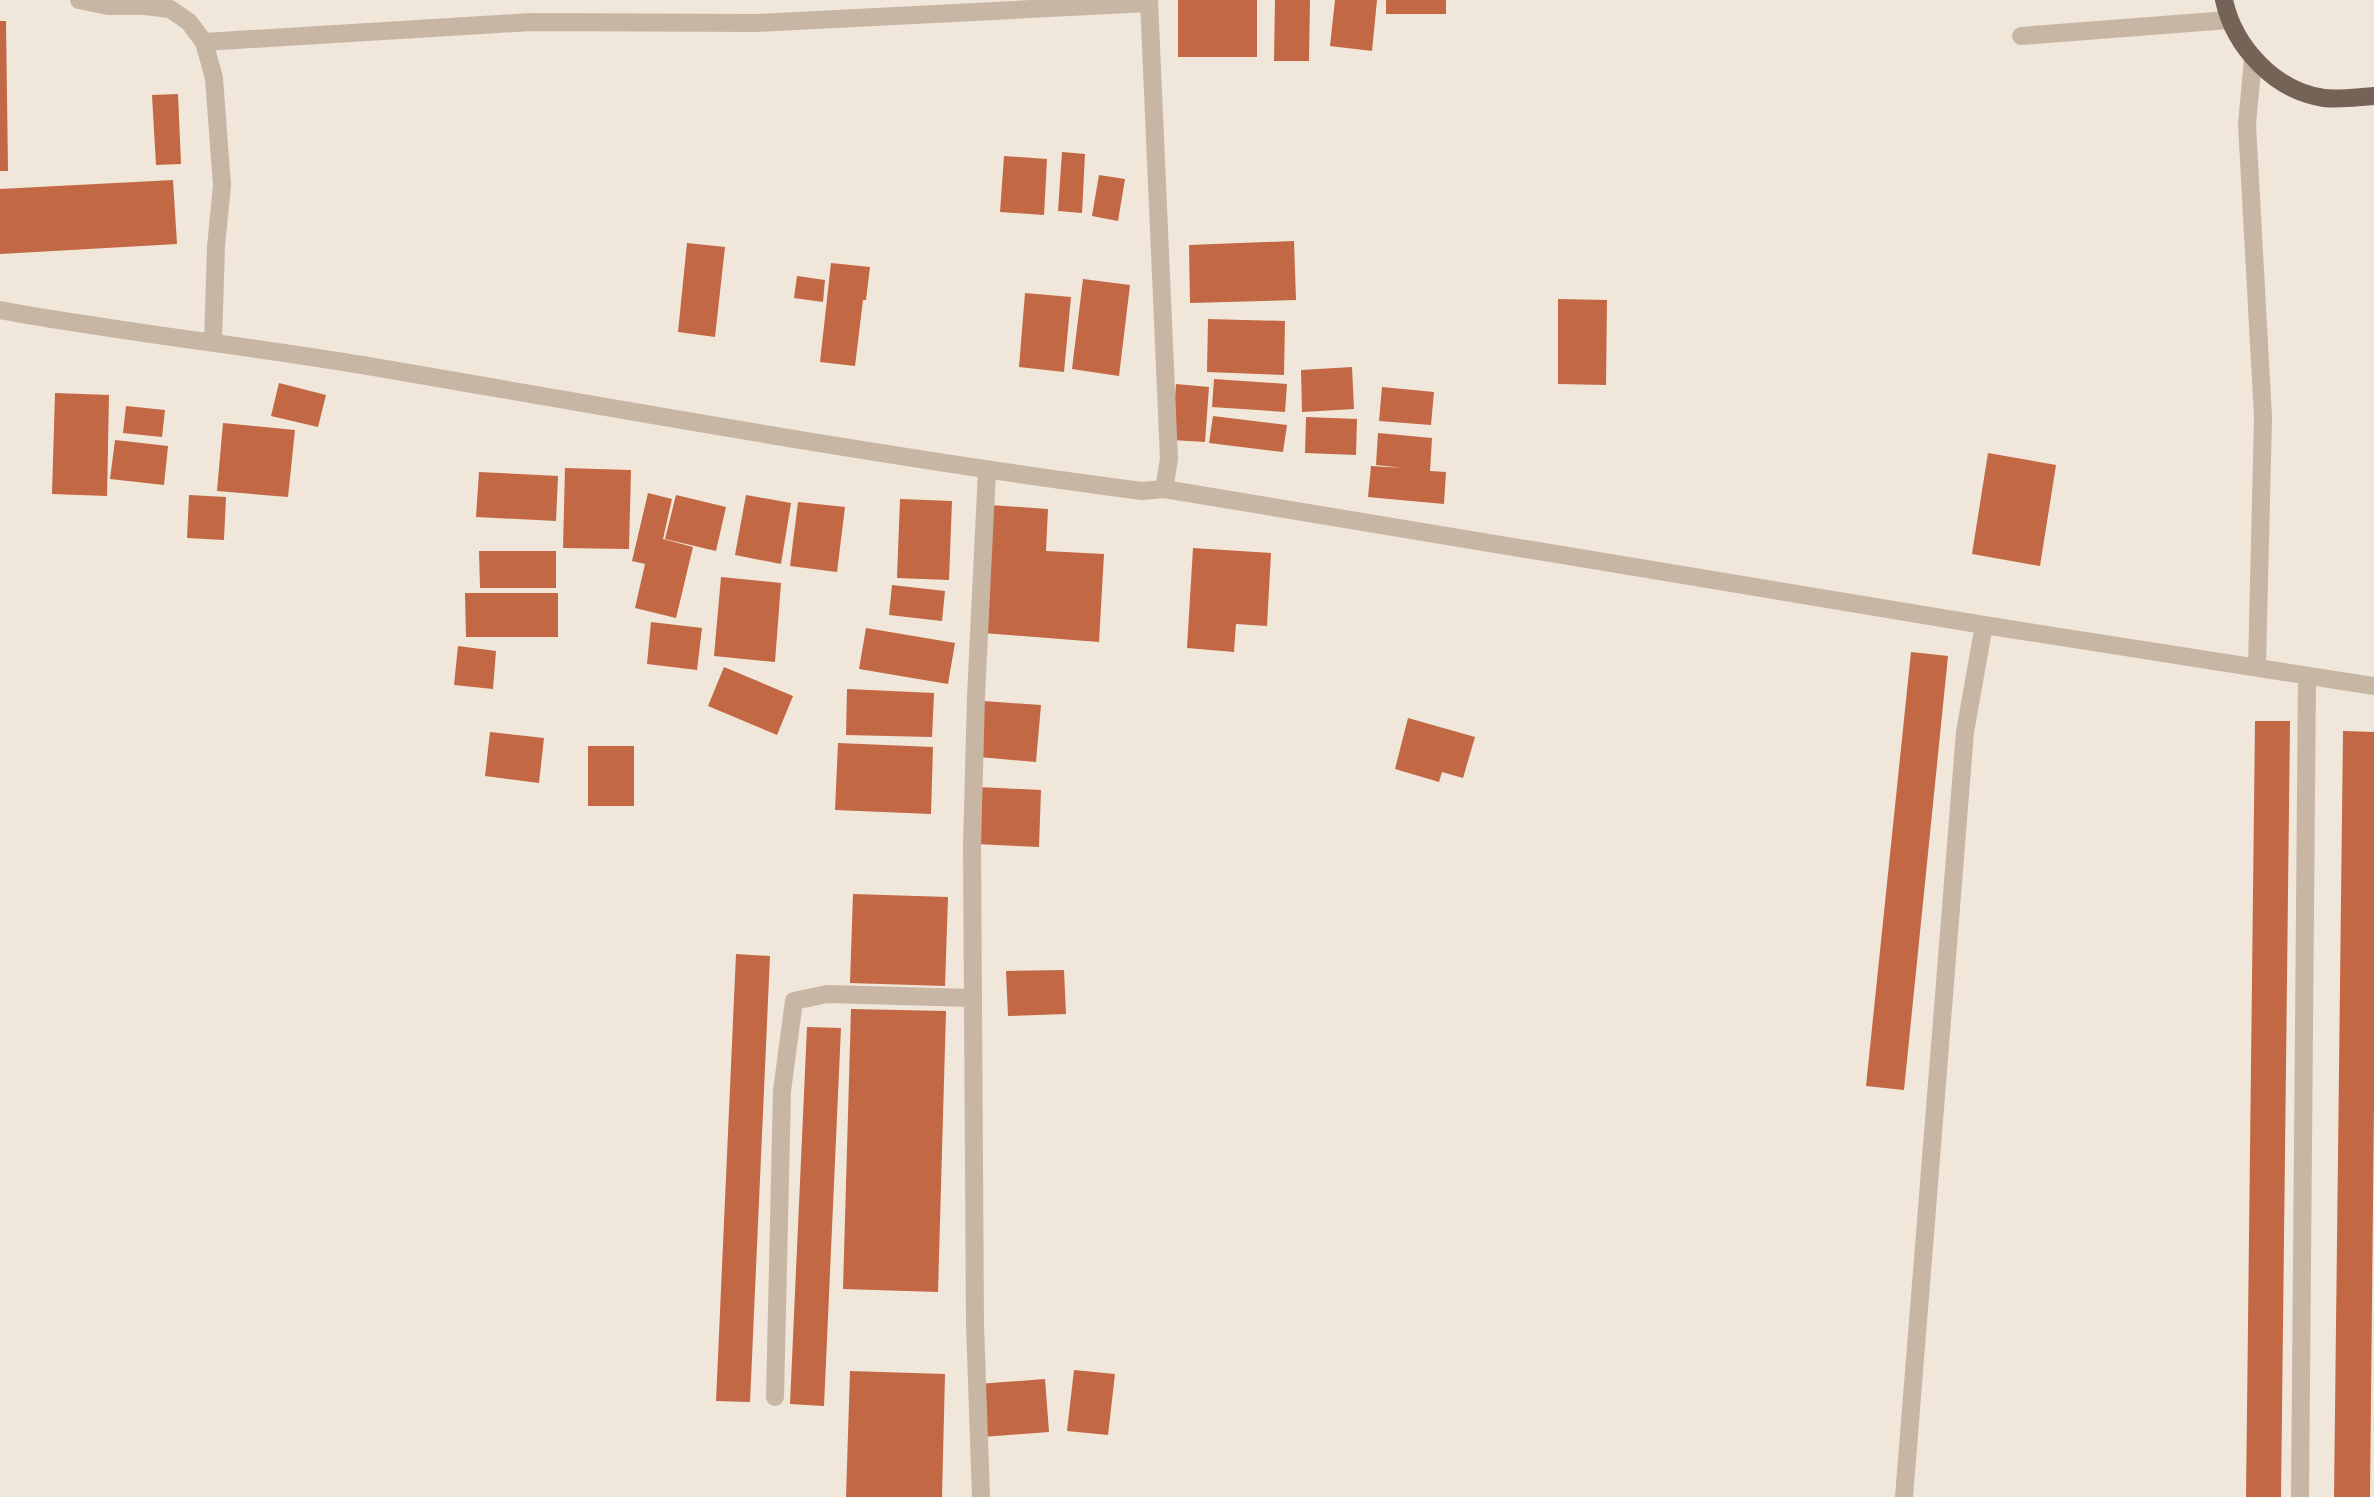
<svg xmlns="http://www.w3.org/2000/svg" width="2374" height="1497" font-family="Raleway,sans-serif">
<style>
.building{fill:#c36844}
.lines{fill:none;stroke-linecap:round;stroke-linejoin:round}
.minor{stroke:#c8b6a5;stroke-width:18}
.major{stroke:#766357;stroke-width:18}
</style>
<rect width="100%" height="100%" fill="#f0e6d9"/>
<!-- building -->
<path class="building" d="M1178,0H1257V57H1178Z
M1275,0H1310L1309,61H1274Z
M1335,0H1377L1372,51L1330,46Z
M1386,0H1446V14H1386Z
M0,21H6L8,171H0Z
M178,94L181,164L156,165L152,95Z
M1062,152L1085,154L1082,213L1058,211Z
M1004,156L1047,159L1044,215L1000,212Z
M1099,175L1125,179L1118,221L1092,216Z
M173,180L177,244L0,254V189Z
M1294,241L1296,300L1190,303L1189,245Z
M687,243L725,247L715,337L678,332Z
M831,263L870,267L866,300H863L855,366L820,362Z
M797,276L825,280L823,302L794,298Z
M1083,279L1130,285L1119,376L1072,369Z
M1025,293L1071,297L1064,372L1019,367Z
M1558,299L1607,300L1606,385L1558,384Z
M1208,319L1285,321L1284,375L1207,372Z
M1352,367L1354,409L1302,412L1301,370Z
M1214,379L1287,384L1285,412L1212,407Z
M279,383L326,395L318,427L271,416Z
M1176,384L1209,387L1205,442L1172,440Z
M1382,387L1434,392L1431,425L1379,421Z
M55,393L109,395L107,496L52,494Z
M126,406L165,410L162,437L123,433Z
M1213,416L1287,425L1283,452L1209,443Z
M1306,417L1357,419L1356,455L1305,453Z
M223,423L295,430L288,497L217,491Z
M1378,433L1432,438L1430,471L1446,472L1444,504L1368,497L1371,466L1403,468L1376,465Z
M115,440L168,446L164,485L110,479Z
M1988,453L2056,465L2040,566L1972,554Z
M565,468L631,470L629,549L563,548Z
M479,472L558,476L556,521L476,517Z
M648,493L672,499L663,539L693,547L676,618L635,608L645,564L632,561Z
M189,495L226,497L224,540L187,538Z
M676,495L726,507L716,551L665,539Z
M746,495L791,503L781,564L735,555Z
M900,499L952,501L949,580L897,578Z
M798,502L845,507L837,572L790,566Z
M991,505L1048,509L1046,551L1104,554L1099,642L984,633Z
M1193,548L1271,553L1267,626L1236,624L1234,652L1187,648Z
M479,551H556V588H480Z
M721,577L781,583L775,662L714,656Z
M892,585L945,591L942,621L889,615Z
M465,593H558V637H466Z
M651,622L702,628L697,670L647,664Z
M866,628L955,643L948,684L859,669Z
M458,646L496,651L493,689L454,685Z
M1911,652L1948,656L1904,1090L1866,1086Z
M724,667L793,696L777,735L708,706Z
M847,689L934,693L932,737L846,735Z
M983,701L1041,705L1036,762L979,757Z
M1408,718L1475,737L1463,778L1442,772L1439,782L1395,769Z
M2255,721H2290L2281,1497H2246Z
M2343,731L2374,732V1104L2370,1497H2334Z
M490,732L544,738L539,783L485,776Z
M838,743L933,747L931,814L835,810Z
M588,746H634V806H588Z
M978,787L1041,790L1039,847L976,844Z
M853,894L948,897L945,986L850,983Z
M736,954L770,956L750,1402L716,1401Z
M1064,970L1066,1014L1008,1016L1006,971Z
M851,1009L946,1011L938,1292L843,1289Z
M807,1027L841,1028L824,1406L790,1404Z
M1074,1370L1115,1374L1108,1435L1067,1431Z
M850,1371L945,1374L942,1497H846Z
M1045,1379L1049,1432L982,1437L978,1384Z"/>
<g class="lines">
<!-- minor -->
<path class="minor" d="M79,0L108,6H145L170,9L189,22L204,42L214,78L222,185L216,247L213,342
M1149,0L1169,459L1164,489
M2021,36L2228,20
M204,42L531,22L756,23L1149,3
M2253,59L2247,124L2263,417L2257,666
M0,310C120,332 241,345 362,365C621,409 880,457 1142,491L1164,489L1984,625L2374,686
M775,1397L782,1091L794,1001L827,994L973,998
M981,1497L975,1324L972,847L976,696L987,471
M1904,1497L1965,732L1984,625
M2300,1497L2307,676"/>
<!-- major -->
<path class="major" d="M2224,0C2234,47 2275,91 2324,98C2340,100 2358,97 2374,96"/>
</g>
</svg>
